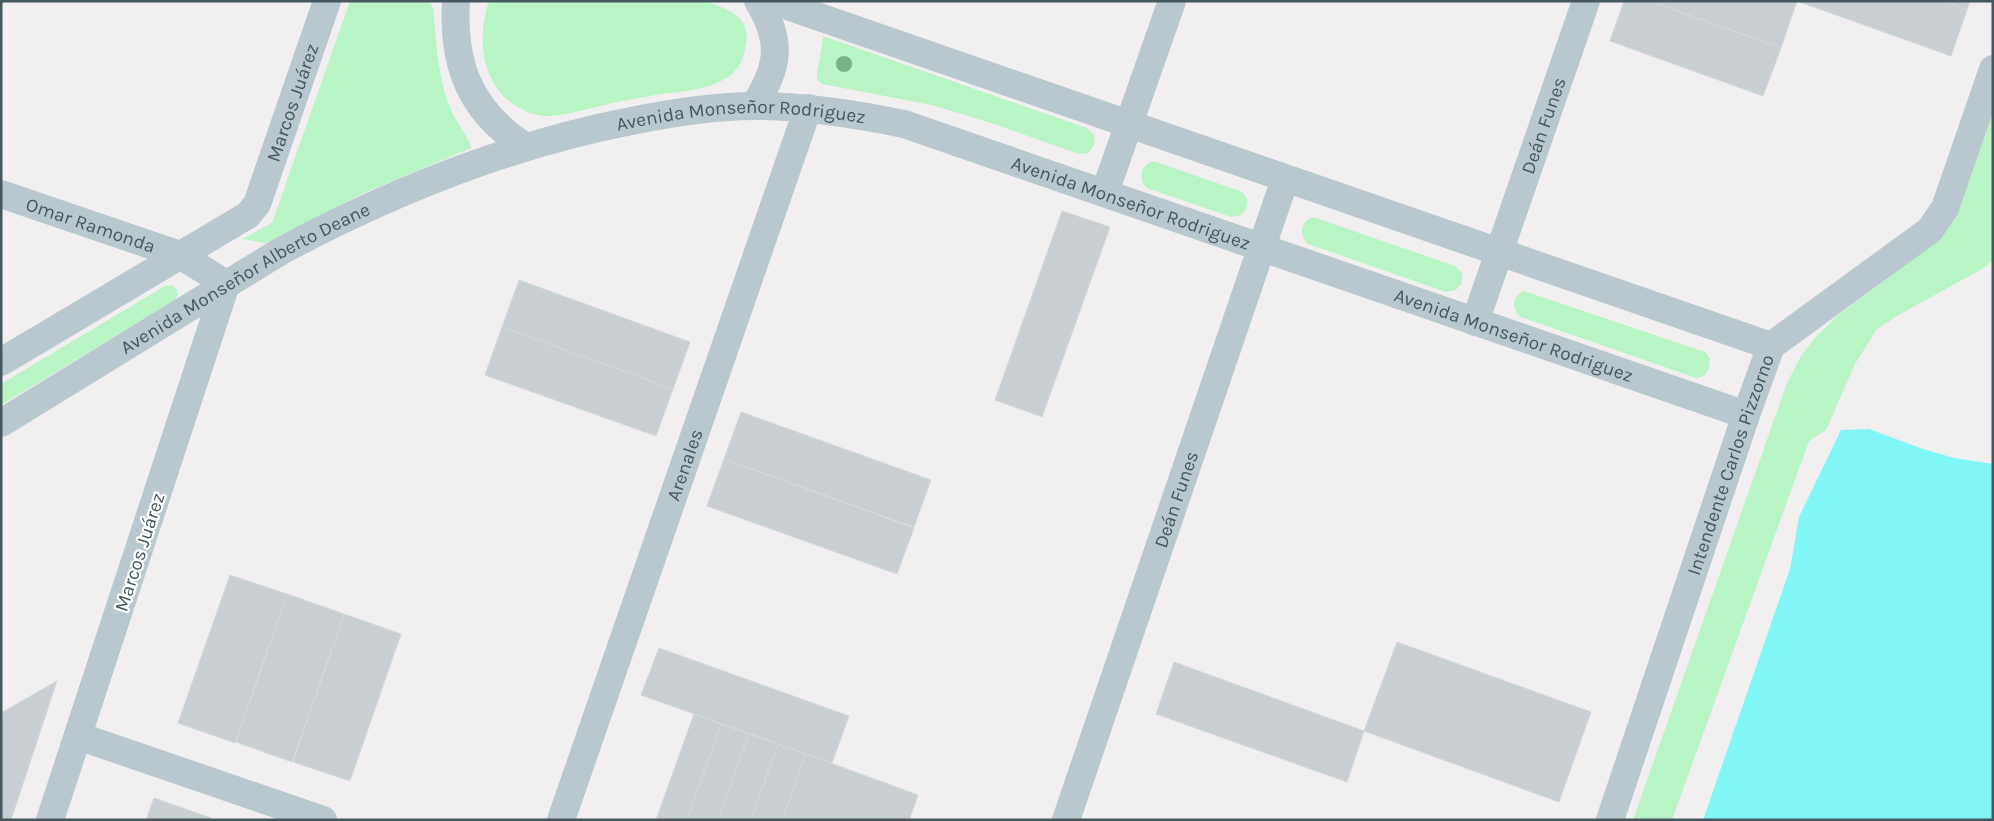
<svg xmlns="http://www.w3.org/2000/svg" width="1994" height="821" font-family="Karla,sans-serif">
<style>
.green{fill:#b8f4c4}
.water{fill:#80f6f7}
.building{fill:#c8ced2;stroke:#d2d7dc}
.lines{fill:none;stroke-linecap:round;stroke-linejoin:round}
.minor{stroke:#b9c8ce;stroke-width:28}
.tree{fill:#74b486}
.labels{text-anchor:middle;stroke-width:4.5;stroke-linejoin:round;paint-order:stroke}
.street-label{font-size:19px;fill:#45585f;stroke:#fff}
</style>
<rect width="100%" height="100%" fill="#f2eff0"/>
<!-- green -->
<path class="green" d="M350,1H430L433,9C437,44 437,78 452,112C455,120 472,142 471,148L364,193L266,243L242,239L272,223Z
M489,1H705C730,10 753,17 745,49C743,59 739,68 731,75C707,93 672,91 644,97C625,100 607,104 588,109C575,112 561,116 547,116C535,116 523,111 513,104C480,80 477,37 489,1Z
M823,36L1087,128L1095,136L1094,145L1088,153L1079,154L991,123L932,105L822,84C820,82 818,81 817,78C816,75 823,45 823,36Z
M1993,109V258L1986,267L1902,313L1877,329L1855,364L1826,430L1809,441L1672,820H1633L1787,383L1801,356L1815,338L1836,317L1936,242L1951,224Z
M1151,162H1156L1240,191C1250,197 1250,207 1241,215L1231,217L1147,188C1138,180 1140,167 1151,162Z
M1311,218H1316L1455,266L1462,273V283L1456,290L1446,292L1308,244C1299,236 1300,223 1311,218Z
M172,285L177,290L178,295L174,301L1,405V384L165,286Z
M1524,291L1705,352L1710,359L1709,368L1704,376L1696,378L1521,317C1510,308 1513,296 1524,291Z"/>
<!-- water -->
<path class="water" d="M1869,429L1923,449L1954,458L1993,464V820H1703L1790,569L1799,517L1841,430Z"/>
<!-- building -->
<path class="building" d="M1624,1H1650L1781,48L1763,96L1610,41Z
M1650,1H1797L1781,48Z
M1797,1H1943L1967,10L1951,56Z
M1943,1H1970L1967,10Z
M1062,211L1110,227L1042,417L995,400Z
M519,280L690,342L673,389L502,327Z
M502,327L673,389L656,436L485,375Z
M741,412L931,480L914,527L724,459Z
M724,459L914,528L897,574L707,506Z
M230,575L287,594L235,743L178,723Z
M287,594L344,614L292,762L236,742Z
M344,614L401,634L350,781L293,762Z
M1397,642L1591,712L1559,802L1364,731Z
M659,648L849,716L832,763L641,695Z
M1174,662L1364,731L1347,782L1156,714Z
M57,681L11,820H1V713Z
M694,714L721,724L687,820H656Z
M721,724L749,734L718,820H687Z
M749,734L778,744L751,820H718Z
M778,744L806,754L782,820H751Z
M806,754L918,795L909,820H782Z
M154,798L211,818L210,820H146Z"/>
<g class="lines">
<!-- minor -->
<g class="minor">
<path d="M456,1C452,66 471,112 526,147"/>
<path d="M773,1L1771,346"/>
<path d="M754,106C779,67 783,42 758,1"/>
<path d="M1105,192L1172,1"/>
<path id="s1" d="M1,194L180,255L226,284L50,820"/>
<path id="s2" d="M1475,322L1586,1"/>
<path id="s3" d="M1,362L248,215L257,204L327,1"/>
<path id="s4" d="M1,423L281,251C391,192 508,145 631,121C671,113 713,106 754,106C805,106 855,114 904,124L1746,415"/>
<path d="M78,736L323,820"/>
<path id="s5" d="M561,820L808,108"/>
<path id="s6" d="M1066,820L1285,179"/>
<path id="s7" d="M1610,820L1746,415L1771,346L1930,230L1945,208L1993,69"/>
</g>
</g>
<!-- trees -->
<circle class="tree" cx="844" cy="64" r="8"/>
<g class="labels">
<!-- street labels -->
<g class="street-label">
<text dy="7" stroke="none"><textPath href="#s3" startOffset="409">Marcos Juárez</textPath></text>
<text dy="7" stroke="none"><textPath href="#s4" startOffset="814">Avenida Monseñor Rodriguez</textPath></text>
<text dy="7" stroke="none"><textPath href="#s2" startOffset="208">Deán Funes</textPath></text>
<text dy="7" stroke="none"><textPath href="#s4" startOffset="1219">Avenida Monseñor Rodriguez</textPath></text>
<text dy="7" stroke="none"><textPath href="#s1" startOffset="95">Omar Ramonda</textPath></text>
<text dy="7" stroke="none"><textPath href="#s4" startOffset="284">Avenida Monseñor Alberto Deane</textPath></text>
<text dy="7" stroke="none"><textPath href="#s4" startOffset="1624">Avenida Monseñor Rodriguez</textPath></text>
<text dy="7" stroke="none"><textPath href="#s5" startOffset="376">Arenales</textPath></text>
<text dy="7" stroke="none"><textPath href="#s7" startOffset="375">Intendente Carlos Pizzorno</textPath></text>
<text dy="7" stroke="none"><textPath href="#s6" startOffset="339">Deán Funes</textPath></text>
<text transform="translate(139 552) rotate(-72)" y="7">Marcos Juárez</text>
</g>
</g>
<!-- border -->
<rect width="1994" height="821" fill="none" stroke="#45585f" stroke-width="5"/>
</svg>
